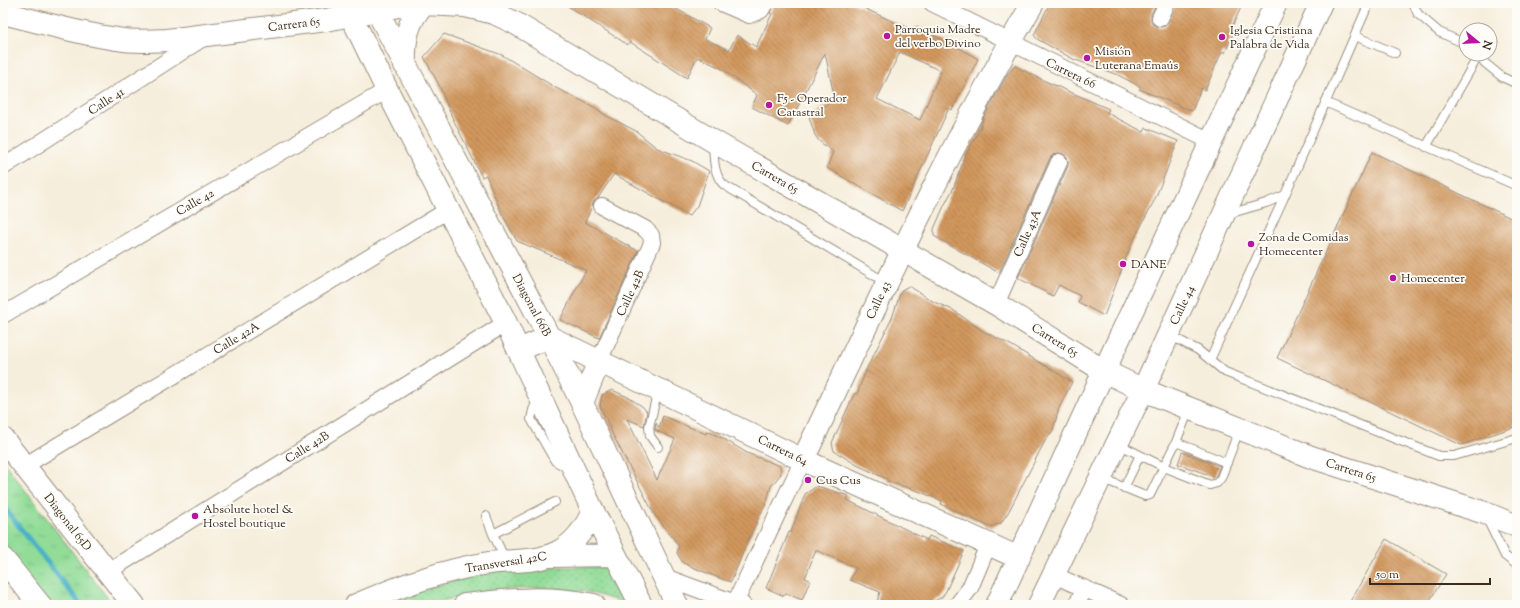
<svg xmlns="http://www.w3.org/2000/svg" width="1520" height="608" font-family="'Sorts Mill Goudy',serif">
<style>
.grass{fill:url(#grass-dots);stroke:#66835b}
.park{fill:url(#park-tufts);stroke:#66835b}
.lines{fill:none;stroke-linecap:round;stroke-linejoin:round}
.stream{stroke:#48b0c7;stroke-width:5}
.building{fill:url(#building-back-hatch);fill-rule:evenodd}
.lane-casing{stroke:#988c7d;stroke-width:10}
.street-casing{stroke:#988c7d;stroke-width:18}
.secondary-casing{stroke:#988c7d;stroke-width:24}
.lane{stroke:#fff;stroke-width:8}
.street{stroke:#fff;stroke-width:16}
.secondary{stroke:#fff;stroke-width:22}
.poi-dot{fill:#b5179e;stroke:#fdfcf7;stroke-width:1.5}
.labels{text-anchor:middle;stroke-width:3.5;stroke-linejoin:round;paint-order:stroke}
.street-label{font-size:12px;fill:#3b2a1e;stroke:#fdfcf7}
.poi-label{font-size:12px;fill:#3b2a1e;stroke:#fdfcf7;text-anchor:start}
</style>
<defs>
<pattern id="grass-dots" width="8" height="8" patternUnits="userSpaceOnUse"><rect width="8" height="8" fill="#92dc98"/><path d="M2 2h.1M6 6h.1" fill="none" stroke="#7fbd83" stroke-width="1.8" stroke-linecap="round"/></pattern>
<pattern id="park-tufts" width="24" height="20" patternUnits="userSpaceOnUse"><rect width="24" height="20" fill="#92dc98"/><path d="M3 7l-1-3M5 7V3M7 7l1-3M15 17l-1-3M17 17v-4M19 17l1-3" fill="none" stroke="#7fbd83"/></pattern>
<pattern id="building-back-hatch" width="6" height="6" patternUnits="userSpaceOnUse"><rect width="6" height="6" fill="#d1975d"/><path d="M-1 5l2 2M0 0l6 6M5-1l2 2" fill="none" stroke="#ab7b4c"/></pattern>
</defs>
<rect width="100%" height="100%" fill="#fdfcf7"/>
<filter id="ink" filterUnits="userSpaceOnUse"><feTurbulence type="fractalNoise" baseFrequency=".025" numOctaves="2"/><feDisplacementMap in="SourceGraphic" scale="8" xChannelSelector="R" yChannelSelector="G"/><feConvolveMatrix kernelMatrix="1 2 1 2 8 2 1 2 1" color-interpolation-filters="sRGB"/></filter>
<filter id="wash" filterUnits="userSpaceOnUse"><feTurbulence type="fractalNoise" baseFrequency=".012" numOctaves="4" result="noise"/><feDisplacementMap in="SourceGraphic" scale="16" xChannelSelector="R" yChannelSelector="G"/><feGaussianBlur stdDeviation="0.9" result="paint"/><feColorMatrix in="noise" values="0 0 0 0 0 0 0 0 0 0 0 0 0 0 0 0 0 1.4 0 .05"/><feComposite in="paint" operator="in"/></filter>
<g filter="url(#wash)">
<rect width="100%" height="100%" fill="#f6eedc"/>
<!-- grass -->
<path class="grass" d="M550,567H612L625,603L584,591L542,588L491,590L423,605H372L485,571Z"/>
<!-- park -->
<path class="park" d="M3,461L12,473L113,605H46L3,551Z"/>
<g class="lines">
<!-- stream -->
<path class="stream" d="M3,506L81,605"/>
</g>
<g id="blocks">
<!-- building -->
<path class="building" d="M563,3H666L710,28L705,39L729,50L737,35L756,47L772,14L770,13L774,3H853L911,30L917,27L956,46L978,59L952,110L949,108L902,211L827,168L833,152L819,141L815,135L809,117L827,104L835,100L825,53L788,126L752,107L757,95L721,68L697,57L687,78L630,42L628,45ZM900,52L941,71L920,120L877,99Z
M1050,3H1157L1151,14V19L1152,24L1156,26L1160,27L1165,26L1168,22L1176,3H1243L1231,29L1234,31L1225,53L1222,51L1205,90L1201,88L1192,111L1139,89L1141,87L1118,75L1073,59L1037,39L1034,35Z
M444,34L502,55L556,88L594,107L607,116L636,131L657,148L692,161L709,171L697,206L689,216L614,174L598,198L594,201L585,222L638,251L599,338L560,320L586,270L517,241L502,214L486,175L482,177L452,117L439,85L424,57Z
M1015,66L1045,81L1109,109L1107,113L1144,132L1146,128L1178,141L1155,199L1131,245L1104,316L1078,302L1080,296L1059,285L1053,296L1018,278L1068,166V161L1067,157L1063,154L1058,153L1053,155L1050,158L999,273L934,236V229L944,206L953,189L966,154L980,129L984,116L1009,72Z
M1372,152L1517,221V426L1461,445L1277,358Z
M909,286L934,302L953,310L983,331L1009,344L1072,382L1059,408L1053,430L1045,441L1009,511L1001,523L990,527L941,504L942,501L921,492L887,481V479L857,465L834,451L832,443L850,403L855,393L857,394L867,368L892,318L900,294L903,289Z
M612,390L628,397L643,407L647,412L644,426L627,419L657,480L675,439L655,430L656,423L659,428L663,416L706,434L707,431L724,439L747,453L780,466L781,474L771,486L767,501L748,540L731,582L714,576L683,563L677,553L679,546L654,514L613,435L600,406L602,395Z
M1182,452L1220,466L1216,475L1215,477L1178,464Z
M817,486L849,496L847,500L927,540L929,536L964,551L946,591L942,597L927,605H876L880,592L850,580L856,568L816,550L805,578L810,580L802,600L786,593L784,596L766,588L789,532H791L805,494Z
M1386,539L1446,574L1427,605H1348Z"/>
</g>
</g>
<g filter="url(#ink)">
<use href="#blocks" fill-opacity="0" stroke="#988c7d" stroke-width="1"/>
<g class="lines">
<!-- lane casing -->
<g class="lane-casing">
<path id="lane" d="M1413,3L1418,14L1439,32L1461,42L1466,46
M1355,36L1395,53
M1474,54L1502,77L1517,84
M1325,102L1517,186
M713,143C714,158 713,174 724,185L887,283
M1426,147L1477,58
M1228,214L1266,203L1285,195
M1169,335L1198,350L1225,372L1439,456H1454L1517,438
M1210,360L1285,195L1369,3
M658,390L649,427L650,436L658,447
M538,399L533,410L531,419L555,461L562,465L568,467
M1176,442L1227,463
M1118,444L1164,467L1210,485L1217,483L1221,478L1239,430
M1101,478L1145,496L1150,495L1176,442L1189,410
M1124,488L1140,455
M486,516L493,534
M1487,519L1505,556L1517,565
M505,559L493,534L555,502"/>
</g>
<!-- street casing -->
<g class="street-casing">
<path id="street" d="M721,3L749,15L761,10L765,3
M932,3L1212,142
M1160,18L1167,3
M3,167L206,36
M996,304L1059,162
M3,315L387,90
M599,361L652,243L651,235L645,229L602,206
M24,466L448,210
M107,572L506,323
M1054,575L1121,605
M662,576L735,603L743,605
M735,603L803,460
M957,605L970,588L988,545
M1077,605L1084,588"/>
</g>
<!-- secondary casing -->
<g class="secondary-casing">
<path id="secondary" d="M345,3L387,90L506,323L593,511L641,605
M373,3L549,337L582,403L677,605
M3,13C41,22 79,34 117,39C133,42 150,41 167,40L326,20L409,4H424L465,6L478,9L494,13L515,23L713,141L996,304L1104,371L1143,390L1311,457L1485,513L1517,526
M405,65C404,41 407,21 424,4
M519,350L549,337L803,460L1019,558
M582,403L599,361
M3,439L134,605
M803,460C876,306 947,150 1033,3
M550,556L615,555
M3,559L40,605
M356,605C397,587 440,571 483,564C508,559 535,564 558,552C575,543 585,529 593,511
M465,605C510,599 549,596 594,605
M997,605L1104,371L1276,3
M1039,605L1143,390L1321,3"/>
</g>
<!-- lane -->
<use href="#lane" class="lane"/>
<!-- street -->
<use href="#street" class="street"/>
<!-- secondary -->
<use href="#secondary" class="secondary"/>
</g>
</g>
<!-- markers -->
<g class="poi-dot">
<circle cx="887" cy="36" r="4"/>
<circle cx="1222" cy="37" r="4"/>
<circle cx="1087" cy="58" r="4"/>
<circle cx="769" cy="105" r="4"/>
<circle cx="1251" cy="244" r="4"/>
<circle cx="1123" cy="264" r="4"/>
<circle cx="1393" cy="278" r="4"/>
<circle cx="808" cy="480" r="4"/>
<circle cx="195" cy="516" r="4"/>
</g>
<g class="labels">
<!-- street labels -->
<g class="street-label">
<text transform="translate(294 24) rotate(-7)" y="4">Carrera 65</text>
<text transform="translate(1071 73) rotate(26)" y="4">Carrera 66</text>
<text transform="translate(106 101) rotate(-33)" y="4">Calle 41</text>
<text transform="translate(775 177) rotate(30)" y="4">Carrera 65</text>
<text transform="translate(195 202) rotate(-30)" y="4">Calle 42</text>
<text transform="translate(1027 233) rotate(-66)" y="4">Calle 43A</text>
<text transform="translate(630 293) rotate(-65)" y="4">Calle 42B</text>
<text transform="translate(878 300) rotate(-65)" y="4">Calle 43</text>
<text transform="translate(532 305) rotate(62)" y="4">Diagonal 66B</text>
<text transform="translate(1182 305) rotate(-65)" y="4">Calle 44</text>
<text transform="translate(236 338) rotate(-31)" y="4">Calle 42A</text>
<text transform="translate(1055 340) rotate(32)" y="4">Carrera 65</text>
<text transform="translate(307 447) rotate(-32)" y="4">Calle 42B</text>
<text transform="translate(783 450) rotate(26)" y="4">Carrera 64</text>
<text transform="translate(1351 470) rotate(18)" y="4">Carrera 65</text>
<text transform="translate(68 522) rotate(52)" y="4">Diagonal 65D</text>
<text transform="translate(506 562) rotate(-9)" y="4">Transversal 42C</text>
</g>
<!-- poi labels -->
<g class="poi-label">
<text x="895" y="33">Parroquia Madre<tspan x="895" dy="14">del verbo Divino</tspan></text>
<text x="1230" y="34">Iglesia Cristiana<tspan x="1230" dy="14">Palabra de Vida</tspan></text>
<text x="1095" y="55">Misión<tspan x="1095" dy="14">Luterana Emaús</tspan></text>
<text x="777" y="102">F5 - Operador<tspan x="777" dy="14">Catastral</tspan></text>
<text x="1259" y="241">Zona de Comidas<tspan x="1259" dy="14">Homecenter</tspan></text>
<text x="1131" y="268">DANE</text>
<text x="1401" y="282">Homecenter</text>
<text x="816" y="484">Cus Cus</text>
<text x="203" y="513">Absolute hotel &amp;<tspan x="203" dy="14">Hostel boutique</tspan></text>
</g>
</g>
<!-- margin -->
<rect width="1520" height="608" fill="none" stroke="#fdfcf7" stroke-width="16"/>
<!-- north arrow -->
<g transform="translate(1478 42) rotate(108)"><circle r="19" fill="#fdfcf7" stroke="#afa8a0"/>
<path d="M0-3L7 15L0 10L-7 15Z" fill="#b5179e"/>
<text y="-6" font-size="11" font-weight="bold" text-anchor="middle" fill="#3b2a1e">N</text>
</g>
<!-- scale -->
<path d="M1370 578v6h120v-6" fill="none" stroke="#3b2a1e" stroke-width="2"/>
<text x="1376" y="578" font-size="12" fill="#3b2a1e" stroke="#fdfcf7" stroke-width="3" paint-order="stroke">50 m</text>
</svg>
